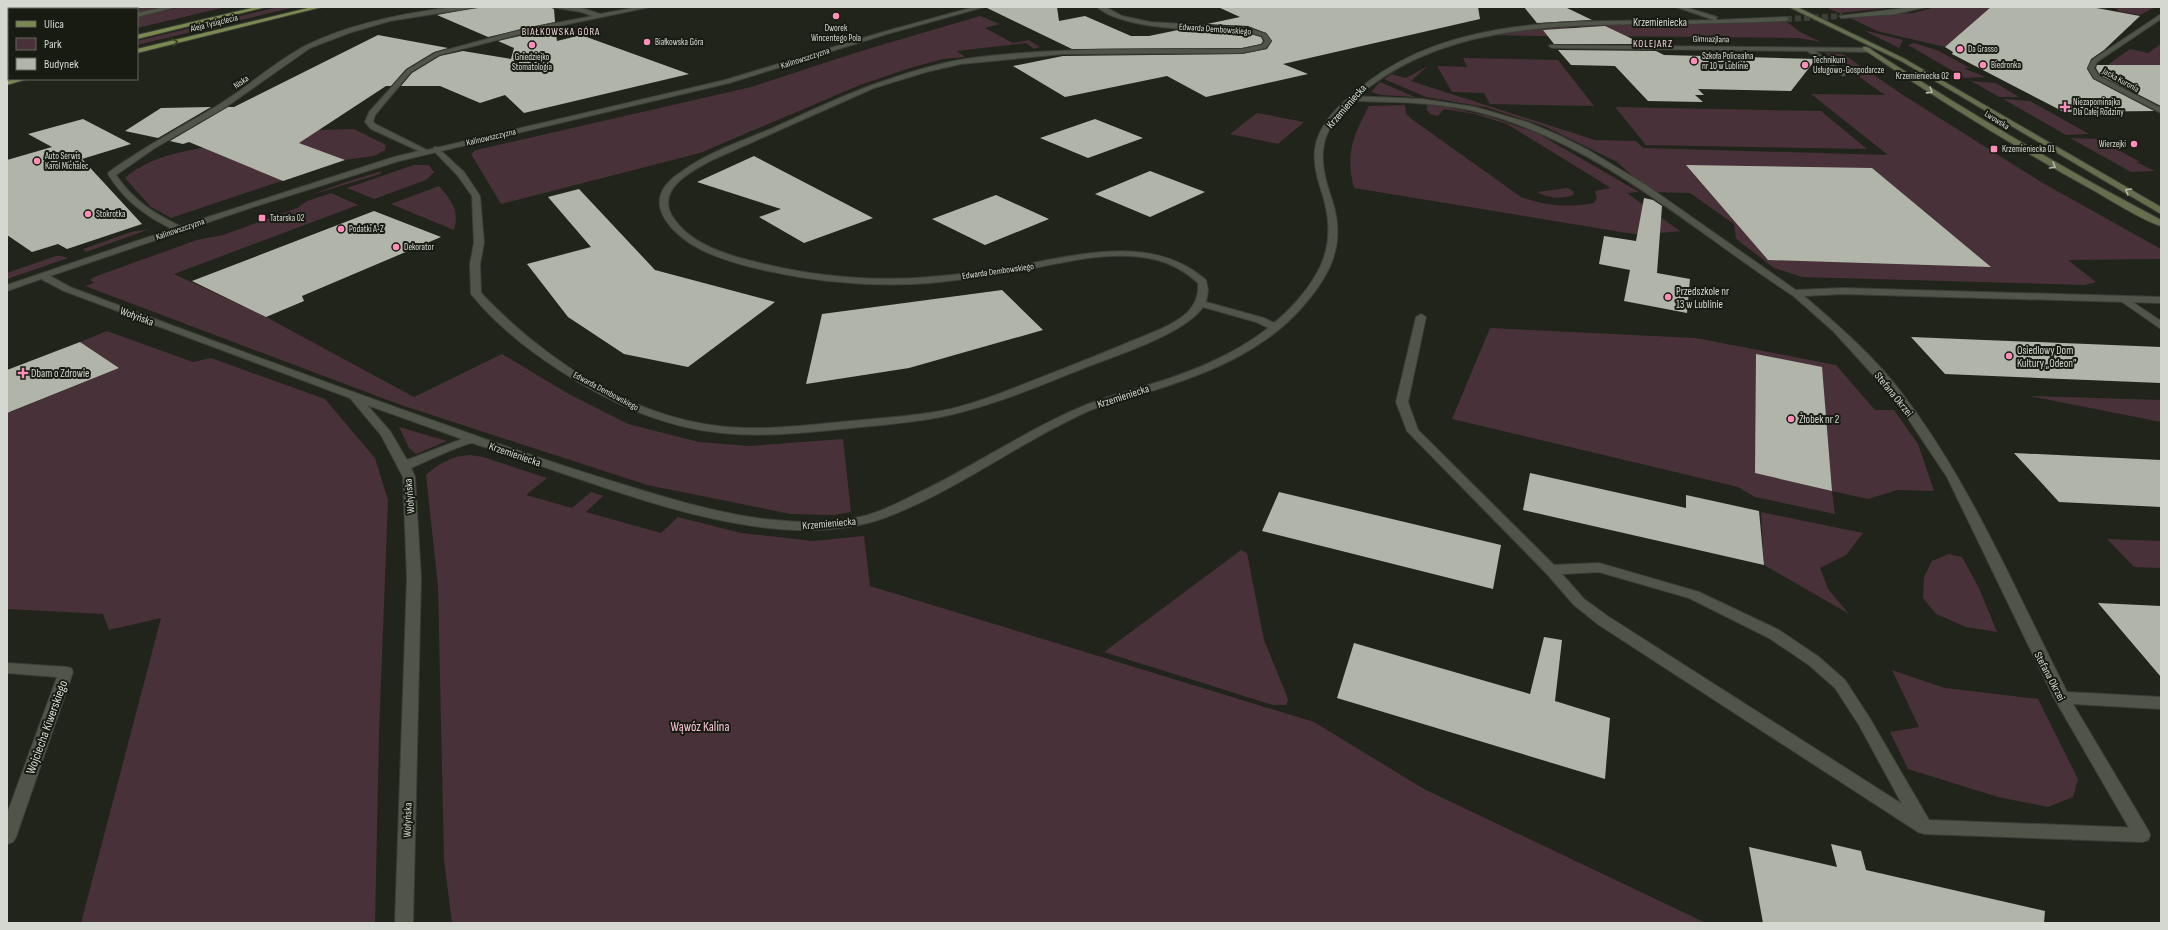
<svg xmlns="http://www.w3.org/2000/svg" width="2168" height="930" font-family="'Sofia Sans Condensed',sans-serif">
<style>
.green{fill:#483139}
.building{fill:#b1b5a9}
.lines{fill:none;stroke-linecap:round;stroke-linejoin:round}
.street-tunnel{stroke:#3c3f36;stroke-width:6;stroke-dasharray:6 3;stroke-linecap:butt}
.lane-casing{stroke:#3b3e37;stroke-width:2}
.street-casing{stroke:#3b3e37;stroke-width:2}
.secondary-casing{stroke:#3b3e37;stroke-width:2}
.primary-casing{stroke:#3b3e37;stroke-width:2}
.lane{fill:#515449;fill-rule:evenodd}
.street{fill:#515449;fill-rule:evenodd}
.secondary{fill:#666f4d;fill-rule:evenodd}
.primary{fill:#7a8a50;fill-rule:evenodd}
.oneway{stroke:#3a4228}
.oneway2{stroke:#b4b8a9}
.poi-dot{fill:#ff8ebb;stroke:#181b12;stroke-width:1.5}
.labels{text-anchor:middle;stroke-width:4;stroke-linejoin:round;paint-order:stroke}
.far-street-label{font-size:9px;fill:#d5d8d1;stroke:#181b12}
.far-poi-label{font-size:9px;fill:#d5d8d1;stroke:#181b12;text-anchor:start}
.far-neighbourhood-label{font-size:10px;letter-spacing:1px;fill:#f5d3de;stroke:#181b12}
.street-label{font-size:11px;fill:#d5d8d1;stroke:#181b12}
.poi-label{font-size:11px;fill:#d5d8d1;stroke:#181b12;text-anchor:start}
.near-park-label{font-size:13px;fill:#fac3d6;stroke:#181b12}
.near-street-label{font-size:13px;fill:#d5d8d1;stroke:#181b12}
</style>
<rect width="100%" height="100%" fill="#21241b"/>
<!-- green -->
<path class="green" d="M7,7H165L137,13V9H9V42L7,43Z
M182,7H226L137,28V17Z
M278,7H295L137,45V41Z
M1825,7H1898L1839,13Z
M1936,7H2035L2133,24L2104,42L1954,40L1945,47L1877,31L1848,17L1913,13Z
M2091,7H2155L2140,15L2117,11L2118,9L2107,7L2105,9Z
M980,16L1000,24L985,28L1013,43L1029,40L1040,47L1034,49L1026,43L957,51L965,57L943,59L910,68L860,85L700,153L501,204L471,154L476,150L751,87L861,51Z
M1775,22H1787L1800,32L1821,42L1799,38L1615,36L1571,25Z
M1559,25L1596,37L1489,35Z
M1865,31H1867L1903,40L1899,48Z
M1914,43L1939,51L1970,68H1964C1970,72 1978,73 1985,77L1965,78L1908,45Z
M2161,44V96L2110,76L2109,64L2130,49L2148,53Z
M1825,53L1843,54L1903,95L2041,182L2161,249V259L2068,260L2096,282L2085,285L1802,277L1774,268L1740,242L1736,238L1734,224L1690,193L1650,192L1617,162L1544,126L1485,107L1426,97L1384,79L1391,74L1406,78L1428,66L1411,81L1595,140L1636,141L1643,148L1888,155L1811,94L1885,95Z
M1463,58L1558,60L1594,106L1490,104L1484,93L1452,92L1437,66L1467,67Z
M1971,81L1996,83L2019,97H1999Z
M1380,82L1415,97L1381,95L1371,92Z
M2003,99L2030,101L2089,134L2066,135Z
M1405,105L1406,114L1413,120L1521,197C1546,206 1567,208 1594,203L1597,198L1595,191L1611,188L1507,124L1475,114L1444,109L1438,116L1430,114L1427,110V105L1446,107L1488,116L1537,133L1639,192L1627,193L1680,231L1643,235L1627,233L1354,188C1345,154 1353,136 1369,106Z
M1615,107L1821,111L1867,149L1646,145Z
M1257,113L1304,122L1278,144L1230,134Z
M354,129L386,145L385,150L374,156L344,160L171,218L151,207L125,178C153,153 198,148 234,144L211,151L252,168L288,151L316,130Z
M2070,138L2099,139L2140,162H2136L2155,171L2131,172Z
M414,165H429L434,172L426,180L374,199L347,188Z
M382,171L380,174L311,195L343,183Z
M439,186C451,200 460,210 454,230L391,204Z
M1568,188L1574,192L1573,195C1560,199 1549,199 1537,192Z
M331,193L358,205L174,274L266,317L414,397L502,354L567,393L628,424L699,442L750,446L843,439L851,512L834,515L791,514L647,485L401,405L85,286L94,283L90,280L94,277L197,240L223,235L297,208L307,201Z
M150,229L86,252L83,249L131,232Z
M56,256H62L68,258L7,279V273Z
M1490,328L1696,338L1836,365L1875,410H1894L1918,444L1934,491L1897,490L1868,499L1832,491L1835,514L1755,497L1738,487L1452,419Z
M107,331L193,362L211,358L325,399L375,458L388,500L379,734L375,923H81L161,618L109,630L103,614L7,609V409L11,412L119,368L80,342Z
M2029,396L2161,400V422Z
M399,427L447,441L416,454L409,448Z
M470,455L483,457L547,478L526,495L572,508L591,492L603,496L586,512L661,533L678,517L741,533L813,541L864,536L870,586L1314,722L1424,789L1706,923H452L444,860L438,586L426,475C439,463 452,456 470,455Z
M1761,512L1863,533L1846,555L1820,568L1828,589L1849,614L1764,565Z
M2107,539L2161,541V568L2134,567Z
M1241,550L1247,553L1264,640L1286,694L1288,700L1286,705H1273L1104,652Z
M1949,554L1962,557L1979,588L1997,632L1966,627L1936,614L1923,598L1924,577L1932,561Z
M1892,670L1945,688L2038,699L2078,779L2073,797L2048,807L1998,797L1908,769L1890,732L1919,727Z"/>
<!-- building -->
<path class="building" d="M479,7H550L554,9L555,22L488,37L437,15Z
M985,7H1057L1059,21L1085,16L1131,36H1149L1178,30L1247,33L1261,37L1263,41L1261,44L1242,48L1072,49Z
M1218,7H1478L1480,19L1283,64L1308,74L1206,97L1167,76L1065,97L1013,66L1063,56L1242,54L1267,49L1272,41L1266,33L1248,26L1207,24L1240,17Z
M1524,7H1565L1592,20L1537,23Z
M1991,7H2091L2140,16L2104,50L2091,59L2087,69L2093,79L2154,111L2064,112L1952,54L1953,52L1945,47Z
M1605,26L1643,44H1554L1543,30Z
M555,28L557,41L581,35L689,74L524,113L505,95L480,103L440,86H401L412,73L440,56L463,51L511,59L514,48L498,41Z
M378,35L448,48L434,52L406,69L391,86H386L299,143L345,160L283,181L189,142L183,144L170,141L228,107H234Z
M1558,50L1656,51L1664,55L1816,59L1791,91L1698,89L1704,95H1695L1703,102L1648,101L1615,66L1571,65Z
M2097,65H2161V106L2100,75L2096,68Z
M211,107L158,138L125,131L161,108Z
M83,119L131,144L82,159L142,224L67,249L58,244L32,252L7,235V160L52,147L28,134Z
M1095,119L1143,138L1088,158L1040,138Z
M754,156L873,218L804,243L759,217L781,209L697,182Z
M1686,165L1872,168L1991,267L1768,260Z
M1150,171L1205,192L1150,217L1095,194Z
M579,189L655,270L775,302L688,367L624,354L568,317L527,264L591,247L548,197Z
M996,195L1049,219L985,245L932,219Z
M1644,198L1653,200L1662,206L1657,273L1690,279L1687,313L1624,301L1630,270L1599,264L1604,236L1636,241Z
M374,211L441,237L302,296L304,301L266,317L192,281Z
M1002,290L1043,330L909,368L806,384L822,314Z
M1911,337L2161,347V383L1945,374Z
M80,342L119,368L7,413V370Z
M1756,354L1822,367L1832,491L1755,473Z
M2014,453L2161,460V507L2059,502Z
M1530,473L1686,508V495L1759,511L1764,565L1523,510Z
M1279,492L1501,545L1493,589L1262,531Z
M2098,603L2161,606V677Z
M1544,637L1562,640L1555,701L1610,718L1605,779L1337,698L1354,643L1530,694Z
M1831,844L1861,851L1866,870L2045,911L2044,923H1763L1749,847L1837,867Z"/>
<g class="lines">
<!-- street-tunnel -->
<path class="street-tunnel" d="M1786,19L1842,16"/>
<!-- lane casing -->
<g class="lane-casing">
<path id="lane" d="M165,7H176L137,17V13Z
M1097,7H1105L1122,16L1151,22L1248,28L1266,34L1271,41L1266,48L1242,53L1063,54L961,64L926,72L874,88L710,161C692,171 658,188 671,214C686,241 720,253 748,260C803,275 858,281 916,278C947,276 979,272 1011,267C1075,256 1151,232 1206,280L1208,290L1206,302L1264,318L1279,325V329H1271L1256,322L1203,307C1184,335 1111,357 1079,370C1037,387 994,405 950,415C915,423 878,425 842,429C803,433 762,437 722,433C664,428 608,402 559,370C527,349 495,324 471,294L470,264L474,243L472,196L458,176L434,151V147H437L464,172L480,196L484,243L480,264L481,293C543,358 627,415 718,426C759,431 800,426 840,422C877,418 914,417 950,409C980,402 1009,390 1037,379C1079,363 1120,346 1161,329C1182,319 1200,308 1198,283C1186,272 1173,264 1157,260C1111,248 1059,264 1013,272C986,277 958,280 930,283C875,287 823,283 768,271C745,266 721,260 700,249C682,240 653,217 661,194C664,185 673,177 681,172C708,152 742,141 773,128C806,113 839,97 872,85C903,74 934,64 965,59C1057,46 1150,50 1242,49L1262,45L1265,41L1262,36L1247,32C1209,29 1126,32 1097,7Z
M9,42V46L7,47V43Z
M1550,45L1869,48L1872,50L1869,52L1815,51L1845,73V75L1843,76L1807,51L1552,48L1549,46Z
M1351,96L1422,99L1475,107L1527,122L1558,135L1588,150L1646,185L1800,293L1795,296L1792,295C1694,231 1604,148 1489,115C1459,106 1426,103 1394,102C1379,101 1363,103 1349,99V97Z
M2125,297L2161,321V329L2122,302L2120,300Z
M1421,314L1426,317L1408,402L1418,430L1554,565L1599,563L1699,592L1779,630L1819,657L1845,680L1869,717L1929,820L2142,828L2148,830L2150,835L2148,840L2142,842L1924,834L1918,832L1599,625L1574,605L1546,573L1407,431L1396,402L1416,317ZM1599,572L1689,598L1769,638L1809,665L1835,688L1859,725L1902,804L1609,617L1584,599L1562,574Z"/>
</g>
<!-- street casing -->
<g class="street-casing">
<path id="street" d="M454,7H478L390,21L349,33L310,48L226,107L155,148L116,175C133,200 153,213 180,226L394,157L419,151L371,129L365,122L369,112L407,70L435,53L524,29L593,16L581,12L551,7L582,8L600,14L638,7H650L525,33L439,55L411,72L375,115L373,122L377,125L427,150L725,80L883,32L974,7H984L887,34L729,83L399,161L253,207L50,276L70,287C194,334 319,380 443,424C501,445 559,465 618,483C694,506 775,532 855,518C877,514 898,503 918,493C973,467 1024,431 1081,407C1101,398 1124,393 1145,386C1200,370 1257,346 1296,302C1325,269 1336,240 1323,196C1318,181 1313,165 1315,149C1318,126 1336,108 1353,94C1450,8 1593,23 1714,20L1676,7H1685L1717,17L1716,20L1786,17L1789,19L1786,21C1745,22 1704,24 1662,24C1557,25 1440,24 1357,97C1343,110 1328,125 1324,144C1320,163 1326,182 1332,200C1346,242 1332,273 1304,305C1266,350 1209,373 1155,390C1131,397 1107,403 1084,413C1017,444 957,490 887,517C786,555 648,502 550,469C529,462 508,455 488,448C486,448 473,443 472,443C463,444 422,463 411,468L415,477L421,578L413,923H395L407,578L403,477L381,435L350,398L64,291L41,279L7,291V285L172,229C144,215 124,200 108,174L109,172C144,147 183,126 220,104C249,86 275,62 305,46C351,23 404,13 454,7ZM367,405L462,439L407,460L390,431Z
M1914,7H1926L1896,14L1842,18L1839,16Z
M2161,14V19L2097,62L2094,68L2099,76L2161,108V113L2094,78L2088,68L2092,60Z
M1843,288L2161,297V303L1843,294L1804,296C1839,326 1876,358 1904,396C1972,486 2016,592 2067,692L2161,697V709L2073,704L2148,830L2150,835L2148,840L2142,842L2136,840L2054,698L1947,477L1895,399L1833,331L1790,293L1795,290Z
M7,663L66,667L71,668L73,672L16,837L13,842L7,844V814L57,677L7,673Z"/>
</g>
<!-- secondary casing -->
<g class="secondary-casing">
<path id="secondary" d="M1789,7H1797L1905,59L2161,207V214L1901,61Z
M1863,47H1867C1963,109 2060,167 2161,220V226C2143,221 2109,199 2091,189C2013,146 1937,99 1863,49Z"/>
</g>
<!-- primary casing -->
<g class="primary-casing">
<path id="primary" d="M256,7H266L137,39V35Z
M312,7H322L137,53V49Z
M9,65V69L7,70V66Z
M15,79H27L7,85V81Z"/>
</g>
<!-- lane -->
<use href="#lane" class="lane"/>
<!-- street -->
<use href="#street" class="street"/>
<!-- secondary -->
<use href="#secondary" class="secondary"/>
<!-- primary -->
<use href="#primary" class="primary"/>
</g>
<!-- one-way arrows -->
<defs><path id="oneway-chevron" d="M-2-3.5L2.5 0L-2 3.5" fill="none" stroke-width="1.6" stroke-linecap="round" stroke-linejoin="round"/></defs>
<use class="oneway" href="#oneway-chevron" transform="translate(175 42) rotate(-14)"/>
<g class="oneway2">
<use href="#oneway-chevron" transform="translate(1930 91) rotate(32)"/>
<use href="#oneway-chevron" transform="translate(2053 166) rotate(31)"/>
<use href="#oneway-chevron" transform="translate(2128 191) rotate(-149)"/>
</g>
<!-- markers -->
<g class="poi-dot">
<circle cx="836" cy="16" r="4"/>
<circle cx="647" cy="42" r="4"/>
<circle cx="532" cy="45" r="4"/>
<circle cx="1960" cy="49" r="4"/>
<circle cx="1694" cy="61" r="4"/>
<circle cx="1805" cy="65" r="4"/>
<circle cx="1983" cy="65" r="4"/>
<rect x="1953" y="72" width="8" height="8" rx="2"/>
<path d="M2063 101h4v4h4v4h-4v4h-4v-4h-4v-4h4z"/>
<circle cx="2134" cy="144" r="4"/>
<rect x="1990" y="145" width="8" height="8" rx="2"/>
<circle cx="37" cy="161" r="4"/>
<circle cx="88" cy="214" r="4"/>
<rect x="258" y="214" width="8" height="8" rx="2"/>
<circle cx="341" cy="229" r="4"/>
<circle cx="396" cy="247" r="4"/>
<circle cx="1668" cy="297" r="4"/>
<circle cx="2009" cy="356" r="4"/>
<path d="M21 367h4v4h4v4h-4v4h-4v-4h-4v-4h4z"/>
<circle cx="1791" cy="419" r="4"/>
</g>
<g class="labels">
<!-- far-street labels -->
<g class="far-street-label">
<text transform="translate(214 23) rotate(-14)" y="3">Aleja Tysiąclecia</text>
<text transform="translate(1215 29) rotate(4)" y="3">Edwarda Dembowskiego</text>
<text transform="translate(1711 39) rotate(1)" y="3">Gimnazjlana</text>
<text transform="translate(805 58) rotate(-18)" y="3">Kalinowszczyzna</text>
<text transform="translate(2121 80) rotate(29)" y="3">Jacka Kuronia</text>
<text transform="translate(241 82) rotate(-34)" y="3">Niska</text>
<text transform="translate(1997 120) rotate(32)" y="3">Lwowska</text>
<text transform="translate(491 137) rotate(-13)" y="3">Kalinowszczyzna</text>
<text transform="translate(180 229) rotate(-19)" y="3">Kalinowszczyzna</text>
<text transform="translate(998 271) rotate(-8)" y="3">Edwarda Dembowskiego</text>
<text transform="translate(606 391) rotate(28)" y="3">Edwarda Dembowskiego</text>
</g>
<!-- far-poi labels -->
<g class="far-poi-label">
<text x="836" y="31" text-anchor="middle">Dworek<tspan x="836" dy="10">Wincentego Pola</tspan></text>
<text x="655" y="45">Białkowska Góra</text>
<text x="1968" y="52">Da Grasso</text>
<text x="1702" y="59">Szkoła Policealna<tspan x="1702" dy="10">nr 10 w Lublinie</tspan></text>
<text x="532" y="60" text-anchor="middle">Gniedziejko<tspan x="532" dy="10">Stomatologia</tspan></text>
<text x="1813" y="63">Technikum<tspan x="1813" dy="10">Usługowo-Gospodarcze</tspan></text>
<text x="1991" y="68">Biedronka</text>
<text x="1949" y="79" text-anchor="end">Krzemieniecka 02</text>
<text x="2073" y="105">Niezapominajka<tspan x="2073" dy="10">Dla Całej Rodziny</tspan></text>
<text x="2126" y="147" text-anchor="end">Wierzejki</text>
<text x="2002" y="152">Krzemieniecka 01</text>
<text x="45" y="159">Auto Serwis<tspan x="45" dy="10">Karol Michalec</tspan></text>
<text x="96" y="217">Stokrotka</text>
<text x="270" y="221">Tatarska 02</text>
<text x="349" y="232">Podatki A-Z</text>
<text x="404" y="250">Dekorator</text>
</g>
<!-- far-neighbourhood labels -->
<g class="far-neighbourhood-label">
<text x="561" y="35">BIAŁKOWSKA GÓRA</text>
<text x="1653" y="47">KOLEJARZ</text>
</g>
<!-- street labels -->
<g class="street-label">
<text x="1660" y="26">Krzemieniecka</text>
<text transform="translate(1346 106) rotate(-49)" y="4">Krzemieniecka</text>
<text transform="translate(137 316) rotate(21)" y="4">Wołyńska</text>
<text transform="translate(1894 394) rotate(51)" y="4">Stefana Okrzei</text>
<text transform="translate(1123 396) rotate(-18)" y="4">Krzemieniecka</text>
<text transform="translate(515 454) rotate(19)" y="4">Krzemieniecka</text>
<text transform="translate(409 496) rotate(-95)" y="4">Wołyńska</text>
<text transform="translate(829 523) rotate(-5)" y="4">Krzemieniecka</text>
<text transform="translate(2050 676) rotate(62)" y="4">Stefana Okrzei</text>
<text transform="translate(407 820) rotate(-88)" y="4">Wołyńska</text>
</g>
<!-- poi labels -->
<g class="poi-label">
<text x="1676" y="295">Przedszkole nr<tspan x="1676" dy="13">13 w Lublinie</tspan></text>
<text x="2017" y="354">Osiedlowy Dom<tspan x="2017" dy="13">Kultury „Odeon”</tspan></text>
<text x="31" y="377">Dbam o Zdrowie</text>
<text x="1799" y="423">Żłobek nr 2</text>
</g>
<!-- near-park labels -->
<g class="near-park-label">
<text x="700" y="731">Wąwóz Kalina</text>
</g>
<!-- near-street labels -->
<g class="near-street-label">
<text transform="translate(46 727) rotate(-70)" y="5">Wojciecha Kiwerskiego</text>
</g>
</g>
<!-- border -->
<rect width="2168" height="930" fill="none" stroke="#d5d8d1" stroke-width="16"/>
<!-- legend -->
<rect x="8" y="8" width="130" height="72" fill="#181b12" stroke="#64675e"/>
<rect x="16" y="21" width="20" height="6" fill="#7a8a50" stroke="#64675e"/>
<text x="44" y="28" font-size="12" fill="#d5d8d1">Ulica</text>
<rect x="16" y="38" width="20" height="12" fill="#483139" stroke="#64675e"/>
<text x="44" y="48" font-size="12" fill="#d5d8d1">Park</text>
<rect x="16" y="58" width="20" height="12" fill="#b1b5a9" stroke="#64675e"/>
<text x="44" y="68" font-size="12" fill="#d5d8d1">Budynek</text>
</svg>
